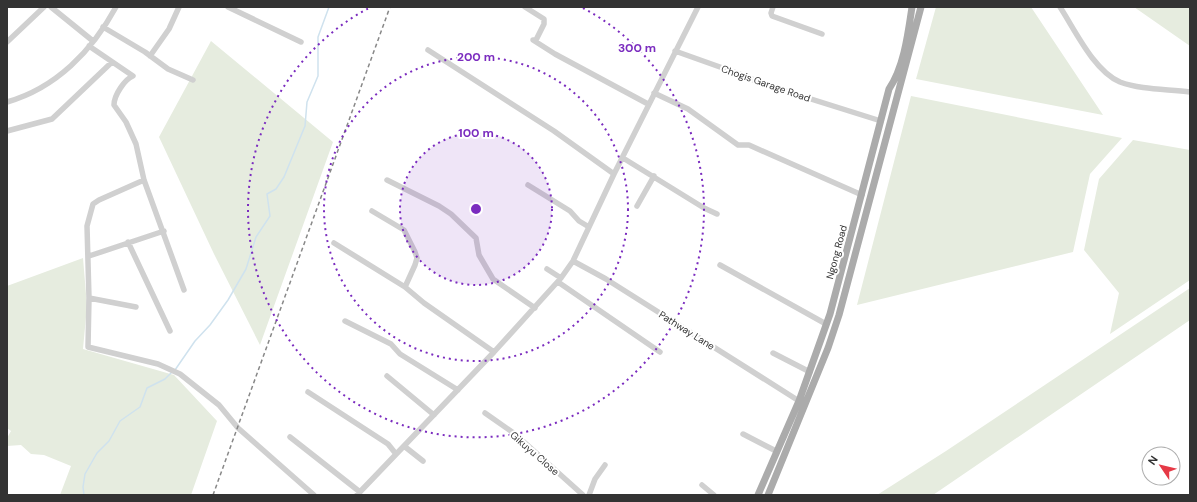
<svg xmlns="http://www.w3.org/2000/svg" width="1197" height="502" font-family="'DM Sans',sans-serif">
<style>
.green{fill:#e6ecdf}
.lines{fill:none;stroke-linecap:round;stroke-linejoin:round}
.stream{stroke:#cfe2ee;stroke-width:1.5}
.minor{stroke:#d0d0d0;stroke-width:5.5}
.major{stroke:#ababab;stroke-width:7}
.rail{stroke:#888;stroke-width:1.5;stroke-dasharray:4 3;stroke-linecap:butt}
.ring{fill:none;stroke:#7b2cbf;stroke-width:2;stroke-dasharray:2 4}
.labels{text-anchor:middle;stroke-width:4;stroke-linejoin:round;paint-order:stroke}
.street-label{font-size:10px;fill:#333;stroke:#fff}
.centre{fill:#7b2cbf;stroke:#fff;stroke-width:2}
.ring-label{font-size:12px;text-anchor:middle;font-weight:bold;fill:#7b2cbf;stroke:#fff;stroke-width:4;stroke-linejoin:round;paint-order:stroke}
</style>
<rect width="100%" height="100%" fill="#fff"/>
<!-- green -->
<path class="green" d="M936,7H1031L1103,115L916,79Z
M1134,7H1190V46Z
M211,41L333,142L260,345L214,254L159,137Z
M911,96L1122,138L1090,174L1073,252L857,305Z
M1133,140L1190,150V280L1110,334L1119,293L1084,250L1099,179Z
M83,258L87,306L83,349L174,375L217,421L191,495H60L71,466L44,455L31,454L21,445L7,446V438L11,431L7,428V286Z
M1190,288V320L933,495H877L946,451Z"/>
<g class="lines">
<!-- stream -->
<path class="stream" d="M175,370L195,341L210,325L228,300L246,269L256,237L270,216L267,194L276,189L284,177L305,126L307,102L318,76V37L329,7
M84,495L83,487L85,474L97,453L109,441L120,421L140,407L147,388L165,379L172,372"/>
<!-- minor -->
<path class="minor" d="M51,7L93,41
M228,7L301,42
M525,7L544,19V24L536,40H533L555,54L648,104
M773,7L771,13L772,16L822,34
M1060,7C1075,30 1094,71 1120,82C1141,90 1168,89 1190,92
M103,27L145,52L168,69L193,80
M7,42L44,7
M89,46L133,76C125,79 114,95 114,105L126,122L136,144L144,180L184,290
M428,50L554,131L614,174
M675,51L748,77L757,82L881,121
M150,56L169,29L179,7
M654,93L688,109L738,145H749L862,195
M7,102C56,88 92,51 116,7
M7,131L52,119L112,62
M623,158L704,208L717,214
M144,180L99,200L93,204L87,226L89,298L88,347L158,364L180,374L219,405L238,428L314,495
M387,180L439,206L451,214L476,238L479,255L493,279L535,308
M528,185L570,211L579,221L589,227
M637,206L654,176
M372,211L404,230L415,252L417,258L415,265L405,287
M128,242L170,331
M334,243L405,287L424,303L494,352
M89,256L164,231
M573,261L606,279L799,401
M720,265L826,324
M547,269L561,278
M558,282L660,352
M89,298L136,307
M345,321L391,344L400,354L458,390
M773,353L810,372
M387,376L434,415
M308,392L388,444L396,454
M485,413L515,434L583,495
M743,434L776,451
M290,437L360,492
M404,446L423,461
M702,485L714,495
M357,495L494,352L561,278L573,261L614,174L698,7
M589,495L595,479L605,465"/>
<!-- major -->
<path class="major" d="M758,495L799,401L830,314L889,89C904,67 908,34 912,7
M768,495L828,348L839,315L921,7"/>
<!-- rail -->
<path class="rail" d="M213,495L390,7"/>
</g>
<!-- distance rings -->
<circle cx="476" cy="209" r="76" fill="#7b2cbf" fill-opacity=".12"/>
<g class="ring">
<circle cx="476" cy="209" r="76"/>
<circle cx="476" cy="209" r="152"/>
<path d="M583 8A228 228 0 1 1 369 8"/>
</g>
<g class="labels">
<!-- street labels -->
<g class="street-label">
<text transform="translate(766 83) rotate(19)" y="4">Chogis Garage Road</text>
<text transform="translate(836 252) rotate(-75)" y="4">Ngong Road</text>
<text transform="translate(687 330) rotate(32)" y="4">Pathway Lane</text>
<text transform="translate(535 453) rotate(41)" y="4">Gikuyu Close</text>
</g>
</g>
<circle cx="476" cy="209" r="6" class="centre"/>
<g class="ring-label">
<text x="637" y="52">300 m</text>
<text x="476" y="61">200 m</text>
<text x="476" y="137">100 m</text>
</g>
<!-- border -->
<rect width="1197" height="502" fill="none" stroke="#333333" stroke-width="16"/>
<!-- north arrow -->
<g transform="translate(1161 466) rotate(305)"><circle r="19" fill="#ffffff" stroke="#adadad"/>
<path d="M0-3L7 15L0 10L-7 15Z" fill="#e63946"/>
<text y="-6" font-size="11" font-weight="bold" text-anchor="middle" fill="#333333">N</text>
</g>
</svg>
